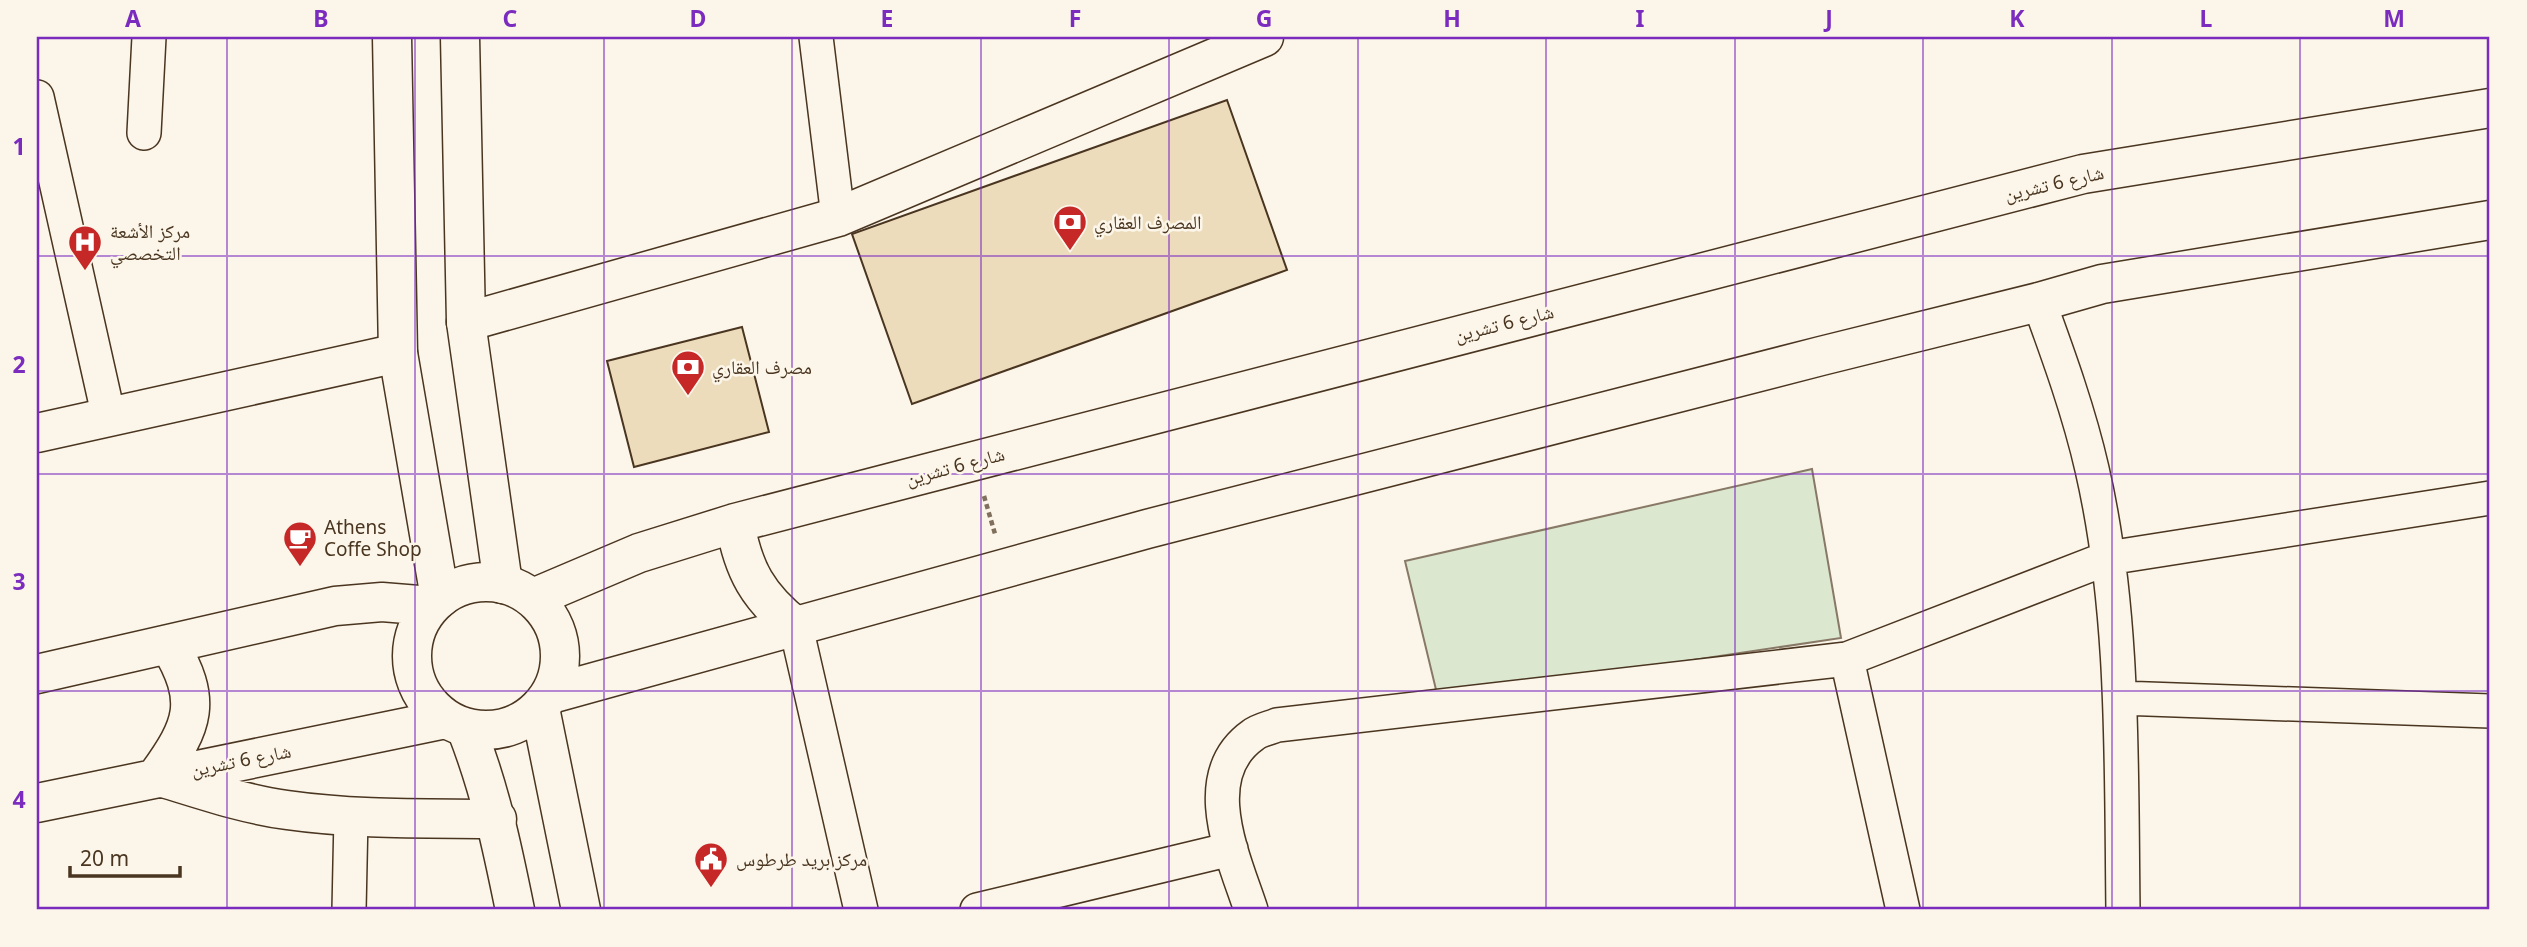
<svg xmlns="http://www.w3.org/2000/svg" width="2527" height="947" font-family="'Noto Sans','Noto Naskh Arabic',sans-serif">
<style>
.green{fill:#dce7d0;stroke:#887966;stroke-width:2}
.building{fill:#ecdcbc;stroke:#4a3520;stroke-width:2}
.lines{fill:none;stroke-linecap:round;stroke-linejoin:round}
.minor-casing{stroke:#4a3520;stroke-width:36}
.tertiary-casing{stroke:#4a3520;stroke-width:41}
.secondary-casing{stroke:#4a3520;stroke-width:41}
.primary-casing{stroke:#4a3520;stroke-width:41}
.path{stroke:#7f6f5c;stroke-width:4.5;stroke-dasharray:5 3.5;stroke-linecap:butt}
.minor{stroke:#fbf6e9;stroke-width:33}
.tertiary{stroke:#fbf6e9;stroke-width:38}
.secondary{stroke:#fbf6e9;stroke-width:38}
.primary{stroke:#fbf6e9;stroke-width:38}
.grid{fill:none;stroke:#7b2cbf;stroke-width:2;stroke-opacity:0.55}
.labels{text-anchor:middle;stroke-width:5;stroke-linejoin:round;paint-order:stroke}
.street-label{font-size:19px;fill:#4a3520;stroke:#fbf6e9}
.poi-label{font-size:19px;fill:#4a3520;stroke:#fbf6e9;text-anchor:start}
.neatline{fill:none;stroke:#7b2cbf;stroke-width:2.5}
.grid-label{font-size:23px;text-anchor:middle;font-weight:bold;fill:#7b2cbf}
</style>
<rect width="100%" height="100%" fill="#fbf6e9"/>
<!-- green -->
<path class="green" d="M1812,469L1841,638L1438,698L1405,561Z"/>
<!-- building -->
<path class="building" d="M1227,100L1287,270L912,404L852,234Z
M742,327L769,432L634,467L607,361Z"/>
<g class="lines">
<!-- minor casing -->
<g class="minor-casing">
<path id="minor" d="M816,37L838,217
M37,97L109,418
M144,133L149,37
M2039,302C2059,357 2079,412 2092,469C2125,612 2121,765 2123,910
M796,627L861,910
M1847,659L1903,910
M2120,698L2490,711
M349,910L351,817
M977,910L1231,849
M1251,910C1234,858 1195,776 1253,735C1259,730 1270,728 1277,725L1847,659L2108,558L2490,498"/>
</g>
<!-- tertiary casing -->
<g class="tertiary-casing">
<path id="tertiary" d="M466,322L838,217L1264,37
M37,433L398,353"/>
</g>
<!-- secondary casing -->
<g class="secondary-casing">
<path id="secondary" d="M392,37L398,353L440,598
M460,37L466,322L503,584
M540,708L581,910
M466,728C490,789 502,846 515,910"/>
</g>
<!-- primary casing -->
<g class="primary-casing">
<path id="primary" d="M735,523C743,570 758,597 796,627
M412 656a74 74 0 1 1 148 0a74 74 0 1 1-148 0Z
M533,598L639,553L735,523L2083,174L2490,108
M169,644C203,701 194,725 157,776C200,789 243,804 287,810C357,820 427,818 497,819
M37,674L335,606L382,602L431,606
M551,694L1147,529L1821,356L2039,302L2102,284L2490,220
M37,803L446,719"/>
</g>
<!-- path -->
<path class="path" d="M984,496L995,534"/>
<!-- minor -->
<use href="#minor" class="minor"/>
<!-- tertiary -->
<use href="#tertiary" class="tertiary"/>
<!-- secondary -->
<use href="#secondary" class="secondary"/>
<!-- primary -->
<use href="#primary" class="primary"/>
</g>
<!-- grid -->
<path class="grid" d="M227,37V910M415,37V910M604,37V910M792,37V910M981,37V910M1169,37V910M1358,37V910M1546,37V910M1735,37V910M1923,37V910M2112,37V910M2300,37V910M37,256H2490M37,474H2490M37,691H2490"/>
<!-- icons -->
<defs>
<g id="bank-pin" transform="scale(1.75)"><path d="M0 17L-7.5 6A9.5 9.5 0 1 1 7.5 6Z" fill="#c62828" stroke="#fbf6e9"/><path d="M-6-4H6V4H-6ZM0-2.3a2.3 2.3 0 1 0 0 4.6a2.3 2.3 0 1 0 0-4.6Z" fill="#fff"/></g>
<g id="hospital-pin" transform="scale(1.75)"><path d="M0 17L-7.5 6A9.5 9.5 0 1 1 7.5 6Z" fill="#c62828" stroke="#fbf6e9"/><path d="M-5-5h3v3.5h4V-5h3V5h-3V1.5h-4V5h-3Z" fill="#fff"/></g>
<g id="cafe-pin" transform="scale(1.75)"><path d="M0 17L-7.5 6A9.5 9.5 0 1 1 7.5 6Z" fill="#c62828" stroke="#fbf6e9"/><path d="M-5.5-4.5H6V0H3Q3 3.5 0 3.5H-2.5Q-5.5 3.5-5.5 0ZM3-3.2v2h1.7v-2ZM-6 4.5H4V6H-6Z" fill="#fff"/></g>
<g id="civic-pin" transform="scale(1.75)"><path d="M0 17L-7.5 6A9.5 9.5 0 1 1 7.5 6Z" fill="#c62828" stroke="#fbf6e9"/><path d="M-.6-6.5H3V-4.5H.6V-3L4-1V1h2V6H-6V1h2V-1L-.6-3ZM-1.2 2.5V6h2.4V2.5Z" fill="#fff"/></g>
</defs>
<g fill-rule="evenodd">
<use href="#bank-pin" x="1070" y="222"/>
<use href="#hospital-pin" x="85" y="242"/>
<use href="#bank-pin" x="688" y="367"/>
<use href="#cafe-pin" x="300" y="538"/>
<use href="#civic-pin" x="711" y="859"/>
</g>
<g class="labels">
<!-- street labels -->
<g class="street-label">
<text transform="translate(2054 183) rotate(-13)" y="7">شارع 6 تشرين</text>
<text transform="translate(1504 323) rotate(-14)" y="7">شارع 6 تشرين</text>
<text transform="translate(955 466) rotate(-15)" y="7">شارع 6 تشرين</text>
<text transform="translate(241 760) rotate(-11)" y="7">شارع 6 تشرين</text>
</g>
<!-- poi labels -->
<g class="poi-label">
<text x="1094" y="229">المصرف العقاري</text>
<text x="110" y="238">مركز الأشعة<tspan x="110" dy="22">التخصصي</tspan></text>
<text x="712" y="374">مصرف العقاري</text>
<text x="324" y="534">Athens<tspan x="324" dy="22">Coffe Shop</tspan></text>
<text x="736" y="866">مركز بريد طرطوس</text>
</g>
</g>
<!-- border -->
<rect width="2527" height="947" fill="none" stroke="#fbf6e9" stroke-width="77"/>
<!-- scale -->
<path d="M70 866v10h110v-10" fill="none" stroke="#4a3520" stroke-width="3.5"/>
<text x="80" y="866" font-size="21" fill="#4a3520" stroke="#fbf6e9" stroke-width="5" paint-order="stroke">20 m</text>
<rect x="38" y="38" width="2450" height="870" class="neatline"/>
<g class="grid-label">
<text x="133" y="27">A</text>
<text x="321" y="27">B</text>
<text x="510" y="27">C</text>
<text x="698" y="27">D</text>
<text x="887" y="27">E</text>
<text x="1075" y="27">F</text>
<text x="1264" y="27">G</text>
<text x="1452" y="27">H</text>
<text x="1640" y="27">I</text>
<text x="1829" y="27">J</text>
<text x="2017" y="27">K</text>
<text x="2206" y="27">L</text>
<text x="2394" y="27">M</text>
<text x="19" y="155">1</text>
<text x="19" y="373">2</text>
<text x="19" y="590">3</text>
<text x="19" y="808">4</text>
</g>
</svg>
